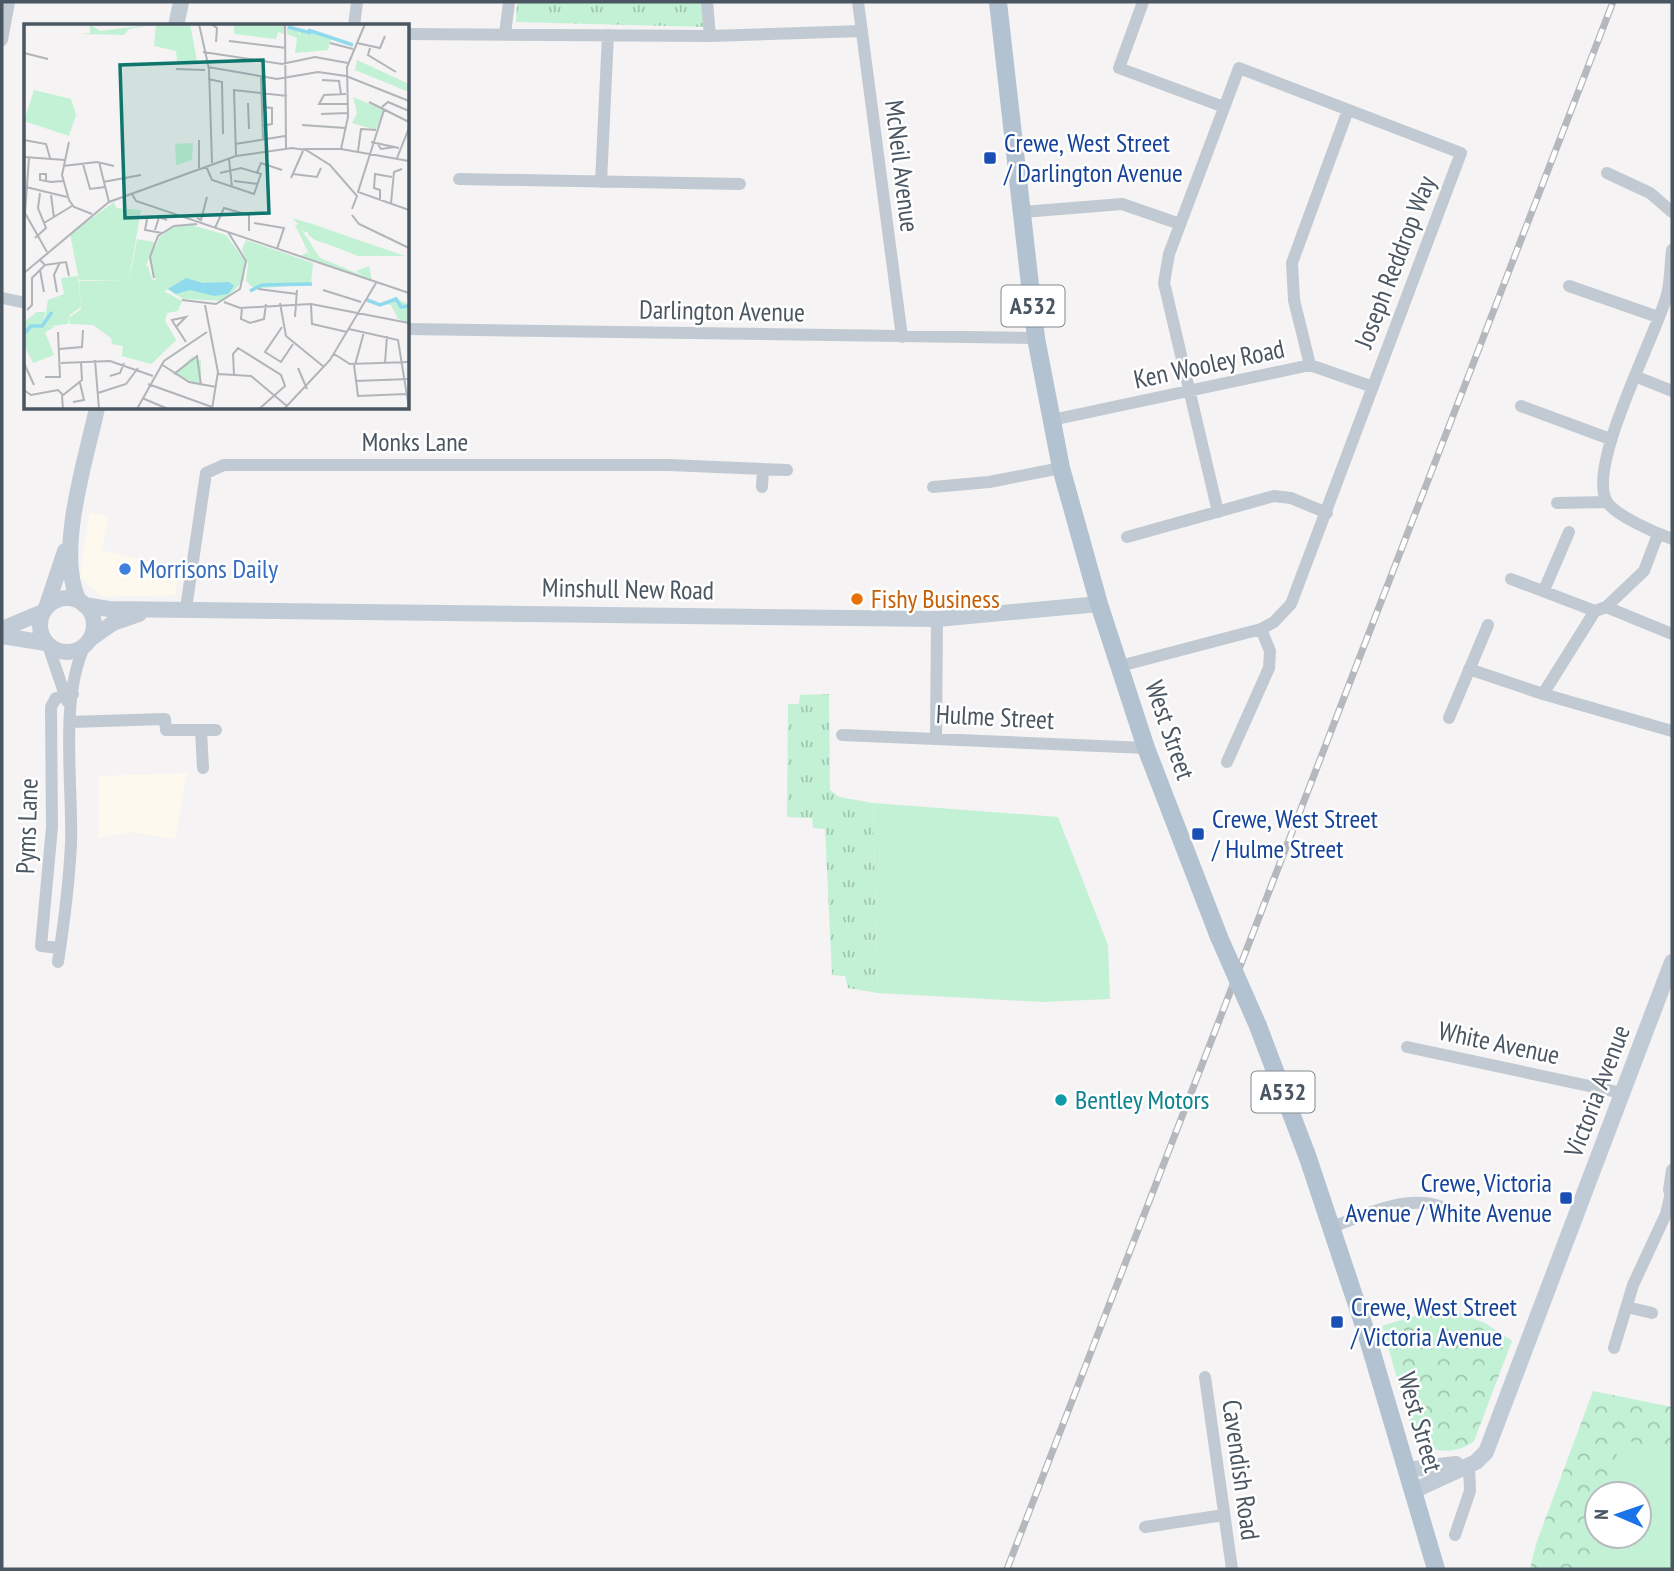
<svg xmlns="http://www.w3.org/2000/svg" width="1674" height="1571" font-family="'PT Sans Narrow',sans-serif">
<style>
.commercial{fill:#fdf9ef}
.grass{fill:url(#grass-tufts)}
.park{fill:url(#park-crowns);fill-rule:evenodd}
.garden{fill:#c3f1d5}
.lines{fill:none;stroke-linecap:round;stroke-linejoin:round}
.street{stroke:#c1cad2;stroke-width:12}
.secondary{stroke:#c1cbd6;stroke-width:16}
.primary{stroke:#b3c2d1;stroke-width:18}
.rail-casing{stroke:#b5b8bd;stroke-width:7}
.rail{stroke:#fff;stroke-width:4.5;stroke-dasharray:13;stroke-linecap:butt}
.primary-bridge{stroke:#b3c2d1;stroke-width:18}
.transit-dot{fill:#1a4fb4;stroke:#fff;stroke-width:2.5}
.shop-dot{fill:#3f7fe0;stroke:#fff;stroke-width:2.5}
.food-dot{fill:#e8710a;stroke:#fff;stroke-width:2.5}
.culture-dot{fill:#0f9aa8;stroke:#fff;stroke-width:2.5}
.labels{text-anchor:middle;stroke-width:5;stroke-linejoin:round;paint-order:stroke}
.shield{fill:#fff;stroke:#808990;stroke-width:2}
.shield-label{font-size:24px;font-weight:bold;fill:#4a5661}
.transit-label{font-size:26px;fill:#164399;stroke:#fff;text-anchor:start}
.street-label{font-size:26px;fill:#4a5661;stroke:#fff}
.shop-label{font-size:26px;fill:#366cbe;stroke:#fff;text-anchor:start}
.food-label{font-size:26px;fill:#c56008;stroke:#fff;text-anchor:start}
.culture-label{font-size:26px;fill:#0d838f;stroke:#fff;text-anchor:start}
.inset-river{fill:none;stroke:#90daee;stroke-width:3.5}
.inset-road{fill:none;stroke:#b1b4b9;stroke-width:2}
.view{fill:#0f766e;fill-opacity:0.15;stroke:#0f766e;stroke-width:3.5}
.inset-edge{fill:none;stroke:#4a5661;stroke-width:3.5}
</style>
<defs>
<pattern id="grass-tufts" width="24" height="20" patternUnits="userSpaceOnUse" patternTransform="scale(1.75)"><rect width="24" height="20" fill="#c3f1d5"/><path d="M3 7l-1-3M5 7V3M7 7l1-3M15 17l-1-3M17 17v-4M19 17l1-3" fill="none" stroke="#a0c6b0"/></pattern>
<pattern id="park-crowns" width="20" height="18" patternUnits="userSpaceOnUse" patternTransform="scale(1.75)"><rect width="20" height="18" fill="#c3f1d5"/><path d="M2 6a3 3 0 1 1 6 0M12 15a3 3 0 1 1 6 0" fill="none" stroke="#a0c6b0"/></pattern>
</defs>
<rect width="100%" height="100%" fill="#f5f3f3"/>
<!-- commercial -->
<path class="commercial" d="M89,512L109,517L102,550L179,570L175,595L103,597L80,577Z
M187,773L175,839L129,832L98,839L99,776Z"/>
<!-- grass -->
<path class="grass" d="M517,2H702L705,27L516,22Z
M829,694L830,790L839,797L873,803L878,993L848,988L845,976L832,975L825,829L813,828L812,818L787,817L788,704H799L800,695Z"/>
<!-- park -->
<path class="park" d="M1443,1307L1485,1323L1512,1341L1474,1441C1457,1455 1428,1454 1414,1437L1382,1326Z
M1593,1391L1672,1407V1569H1530L1536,1544ZM1597,1494H1639V1536H1597Z"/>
<!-- garden -->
<path class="garden" d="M873,803L1058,817L1108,945L1110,999L1042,1002L878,993Z
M1620,1439L1672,1451V1569H1592L1599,1536H1639V1494H1608Z"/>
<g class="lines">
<!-- street -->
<path class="street" d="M707,2L710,36
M858,2L902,337
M1143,2L1119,68L1224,107
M354,26L357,2
M408,34L710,36L862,31
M505,34L509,2
M2,40L9,2
M1607,173L1650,193L1672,212
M459,179L740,184
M601,182L608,35
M1023,212L1122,204L1180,224
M1672,250C1670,265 1671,283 1666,298C1654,339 1586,468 1607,502C1616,516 1656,533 1672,539
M1569,286L1658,317
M2,298L26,303
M408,329L1036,338
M1310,365L1294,300L1292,263L1348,110
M1637,377L1672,391
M1521,406L1610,439
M1052,420L1310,365L1373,387
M762,487L763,469
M933,487L989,482L1061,468
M1557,503L1607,502
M1127,537L1274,496L1291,498L1327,513
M1511,579L1595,611
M1544,590L1569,532
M1606,607L1672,634
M186,608L206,473L224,465H669L787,470
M48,645L67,701
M1120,666L1261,629L1274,622L1291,604L1461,153L1239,68L1169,254L1164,283L1218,512
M1469,669L1543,694L1672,731
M1543,694L1595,611L1606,607L1644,571L1658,534
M1449,718L1488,625
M70,722L165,719L166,730H216
M201,730L203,768
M842,735L1146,748
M936,737L937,619
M1227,762L1269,668L1270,651L1261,629
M60,948L41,946L52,827L51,707L56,698L73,694
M58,962C64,923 69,884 71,844C73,784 59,700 85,645
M1407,1047L1622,1093
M1672,1170L1669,1190L1672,1198
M1332,1227C1371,1213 1422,1186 1459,1217
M1627,1307L1652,1313
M1614,1348L1633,1285L1666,1214L1670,1197
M1205,1377L1232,1569
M1145,1527L1224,1515
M1455,1535L1470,1491L1469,1465"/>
<!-- secondary -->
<path class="secondary" d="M176,26L181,2
M40 625a27 27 0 1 1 54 0a27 27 0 1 1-54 0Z
M79,601C55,553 86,460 97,408
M84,605L109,609L937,619L1099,604
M46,608L65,551
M2,629L43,612
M2,636L46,643
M90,639L113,623L139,614
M1406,1470L1456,1464
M1413,1491L1476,1462L1486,1452L1672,962"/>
<!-- primary -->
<path class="primary" d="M998,2L1036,338L1061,468L1099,604L1146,748L1219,937
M1258,1026L1308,1158L1365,1329L1436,1569"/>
<!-- rail casing -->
<g class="rail-casing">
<path id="rail" d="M1007,1569L1613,2"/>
</g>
<!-- rail -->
<use href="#rail" class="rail"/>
<!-- primary-bridge -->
<path class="primary-bridge" d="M1219,937L1258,1026"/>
</g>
<!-- markers -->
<g class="transit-dot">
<rect x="983" y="151" width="14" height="14" rx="3.5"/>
<rect x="1191" y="827" width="14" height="14" rx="3.5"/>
<rect x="1559" y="1191" width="14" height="14" rx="3.5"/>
<rect x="1330" y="1315" width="14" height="14" rx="3.5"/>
</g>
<circle class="shop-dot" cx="125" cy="569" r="7"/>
<circle class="food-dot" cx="857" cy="599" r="7"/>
<circle class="culture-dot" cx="1061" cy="1100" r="7"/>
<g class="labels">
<!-- shield labels -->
<g class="shield">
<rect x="1001.5" y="285.5" width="63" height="41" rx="5"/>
<rect x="1251.5" y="1071.5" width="63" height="41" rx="5"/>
</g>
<g class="shield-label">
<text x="1033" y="314">A532</text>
<text x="1283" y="1100">A532</text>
</g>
<!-- transit labels -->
<g class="transit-label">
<text x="1004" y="152">Crewe, West Street<tspan x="1004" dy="30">/ Darlington Avenue</tspan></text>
<text x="1212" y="828">Crewe, West Street<tspan x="1212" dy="30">/ Hulme Street</tspan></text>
<text x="1552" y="1192" text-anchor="end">Crewe, Victoria<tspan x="1552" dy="30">Avenue / White Avenue</tspan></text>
<text x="1351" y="1316">Crewe, West Street<tspan x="1351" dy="30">/ Victoria Avenue</tspan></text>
</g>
<!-- street labels -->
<g class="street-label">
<text transform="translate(902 166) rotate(83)" y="9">McNeil Avenue</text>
<text transform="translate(1395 262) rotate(-69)" y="9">Joseph Reddrop Way</text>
<text transform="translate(722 311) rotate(1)" y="9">Darlington Avenue</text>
<text transform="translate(1209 364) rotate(-12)" y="9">Ken Wooley Road</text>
<text x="415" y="451">Monks Lane</text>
<text transform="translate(628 589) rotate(1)" y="9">Minshull New Road</text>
<text transform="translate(995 717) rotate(3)" y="9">Hulme Street</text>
<text transform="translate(1170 730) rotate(71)" y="9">West Street</text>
<text transform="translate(27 826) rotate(-88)" y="9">Pyms Lane</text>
<text transform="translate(1499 1043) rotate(12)" y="9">White Avenue</text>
<text transform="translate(1597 1091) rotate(-69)" y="9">Victoria Avenue</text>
<text transform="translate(1420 1422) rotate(74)" y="9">West Street</text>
<text transform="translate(1241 1470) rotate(82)" y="9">Cavendish Road</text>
</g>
<!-- shop labels -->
<g class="shop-label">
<text x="139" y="578">Morrisons Daily</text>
</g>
<!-- food labels -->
<g class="food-label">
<text x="871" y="608">Fishy Business</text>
</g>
<!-- culture labels -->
<g class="culture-label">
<text x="1075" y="1109">Bentley Motors</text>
</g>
</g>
<!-- overview -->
<g transform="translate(24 24)">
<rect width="385" height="385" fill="#f5f3f3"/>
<path d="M329,73L360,86L352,106L328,99L333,89ZM268,194L285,199L381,232H334L289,214ZM124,242L130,262L158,277L154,287L143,289L141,297L152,316L127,340L98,332L99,322L88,320L87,314L69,301L46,300L45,294L57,285L55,257L105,256L108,243ZM168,333L177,337V362L150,350Z" fill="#c3f1d5"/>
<path d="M66,0L76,7L132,0L105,5L100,11L57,10L66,9ZM281,199L294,203H282L281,209L276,203L296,234L340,252L332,247L345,242L348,257L257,226L277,232L283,228L287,234L271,201ZM298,205L315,210L312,221L346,234L291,216L283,210H295ZM113,215L130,218L143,267H134L123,252L132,257L125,234L121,244L108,243ZM372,274L385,281V299L374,295L367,281L360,280ZM133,279L146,285L148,279L155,285L143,289L141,297L152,316L127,340L98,332L99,325L117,323L145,310L141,302L130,309L140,301L143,287L133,284ZM144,312L149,316L127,336L101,328L131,322ZM13,288H21L19,301L31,303L21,308L30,331L9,339L0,321V298Z" fill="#c3f1d5" fill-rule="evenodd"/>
<path d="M132,0H166L173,37H153L152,27L130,22Z" fill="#c3f1d5"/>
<path d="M210,0H260V10L254,8L252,15L210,10ZM263,0L266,6L275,7V12L277,6L287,10L284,5L308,12L304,26L271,29L273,14L263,10ZM90,178L92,184L117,186L105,256H55L46,210ZM168,201L202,211L221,237L220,256L200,277L159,275L138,262L129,249L127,235L135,214L148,203ZM222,216L289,239L287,260L230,265L222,257L224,240L218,225ZM54,252L57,283L46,291L44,300L19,303L24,276L40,270L37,254Z" fill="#c3f1d5"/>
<path d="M333,36L385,60V68L331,46ZM10,66L47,75L52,91L45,112L0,97ZM169,119L168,136L152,141L151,120ZM67,207L73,216L58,225L64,224L70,240L60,244L51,217Z" fill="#c3f1d5"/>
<path d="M162,254L179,259L205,258L210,262L204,270L190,272L166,266L152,270L144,265Z" fill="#90daee"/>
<path class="inset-river" d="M264,3L287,9M284,6L329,21M226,267L238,261L288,260M343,276L356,281L372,275L377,283L385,282M0,310L7,302H18L28,288"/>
<path class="inset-road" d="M175,0L185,45L188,139M187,0L193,4L192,18M261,0L262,125M205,17L262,24M306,19L329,25M333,19L356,24L361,12M346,24L344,31L372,48M179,28L258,40L291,33L324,39M0,29L24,35M184,43L253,55L294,48L322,52L385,77M152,45L181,46M237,53L239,115M184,55L198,58L199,110M298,56L315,57L317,70M322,70L300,71L295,80H323M345,78L385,98M224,79L225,105M238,83L248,84V100L238,102M358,83L364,78L385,87M360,86L334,168L385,186M297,90L323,89M278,101L321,104M0,116L22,120L26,134M45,118L38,151L45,176L50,183L68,190M347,118L375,124M353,119L357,125L371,123M211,120L261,112M279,125H317L385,137M317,125L324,93L323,43L341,0M334,127L337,105L352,106M212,132L210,66L263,72M0,133L41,136M5,134L1,189L23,228M373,134L385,104M205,135L208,163M75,138L85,178M59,140L66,165L81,163M39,142L73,138L90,142M182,142L188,156L230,170L237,150L217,144L196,149M175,144V116M233,149L237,139L258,146M269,150L293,153L297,144M267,154L279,127M22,156V150H16V156L27,158L39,157M210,157L234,160M79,158L117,151M2,163L43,173M108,170L112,177L385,269M27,171L30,194M356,176V166L350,164L351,150L368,153M367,179L370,148L378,145M328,191L335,200L385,224M173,194L177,196L183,173M123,195L121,206L138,209M20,199L48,182M230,199L260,204L253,225M191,204L200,184L225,191V207M131,206L135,193L143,196M11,214L22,204L14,184L16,169M15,235L21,241L42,238L45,252M16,246L20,268M0,249L85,178L212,132L268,124L282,126L306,141L333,172L328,185M130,254L126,233L134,212L150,202L173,200M234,265L273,270M299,266L337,278M33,268L30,251L36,238M158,276L192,280L216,265L222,237L204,208M200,278L216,284L287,280L385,299M256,279L262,312L300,343M181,281L194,348L188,385M287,281L288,300L323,308M218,284L217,295L226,299L240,295L242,280M3,286L8,281V254L21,241M271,293L273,266M152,303L162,293L148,296L149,298L162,318M258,303L241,328L257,338L269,320M325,305L374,316L385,384M35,325L58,323L59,306M310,330L326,340L385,338M71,336L75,385M0,339L10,361M37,339L86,337L129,352M361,339L363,312M137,340L165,358L192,363M330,341L334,372L382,370M331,341L340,308M274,344L283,365M150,350L173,332L177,361M194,350L227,352L263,382M210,350L209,330L214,324L257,351L261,362L235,385M86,352L96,349L100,339M21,353H36L34,308M331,357L385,355M124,360L188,383M0,366L7,371L34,366L39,371M74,369L102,360L114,344M118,374L144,385M49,378L60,376L56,359M39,385L38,372L58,356L57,338M80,385H103M113,385L140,337L183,308M260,385L306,336L352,259"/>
<path class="view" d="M239,36L245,189L101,194L96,41Z"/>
<rect width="385" height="385" class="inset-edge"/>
</g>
<!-- border -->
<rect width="1674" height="1571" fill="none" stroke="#4a5661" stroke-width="7"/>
<!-- north arrow -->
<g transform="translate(1618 1515) rotate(272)"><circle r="33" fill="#ffffff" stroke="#b7bbc0" stroke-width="2"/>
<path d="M0-5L12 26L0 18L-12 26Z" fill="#1a73e8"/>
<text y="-10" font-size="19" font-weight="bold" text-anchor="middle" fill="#4a5661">N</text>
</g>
</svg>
